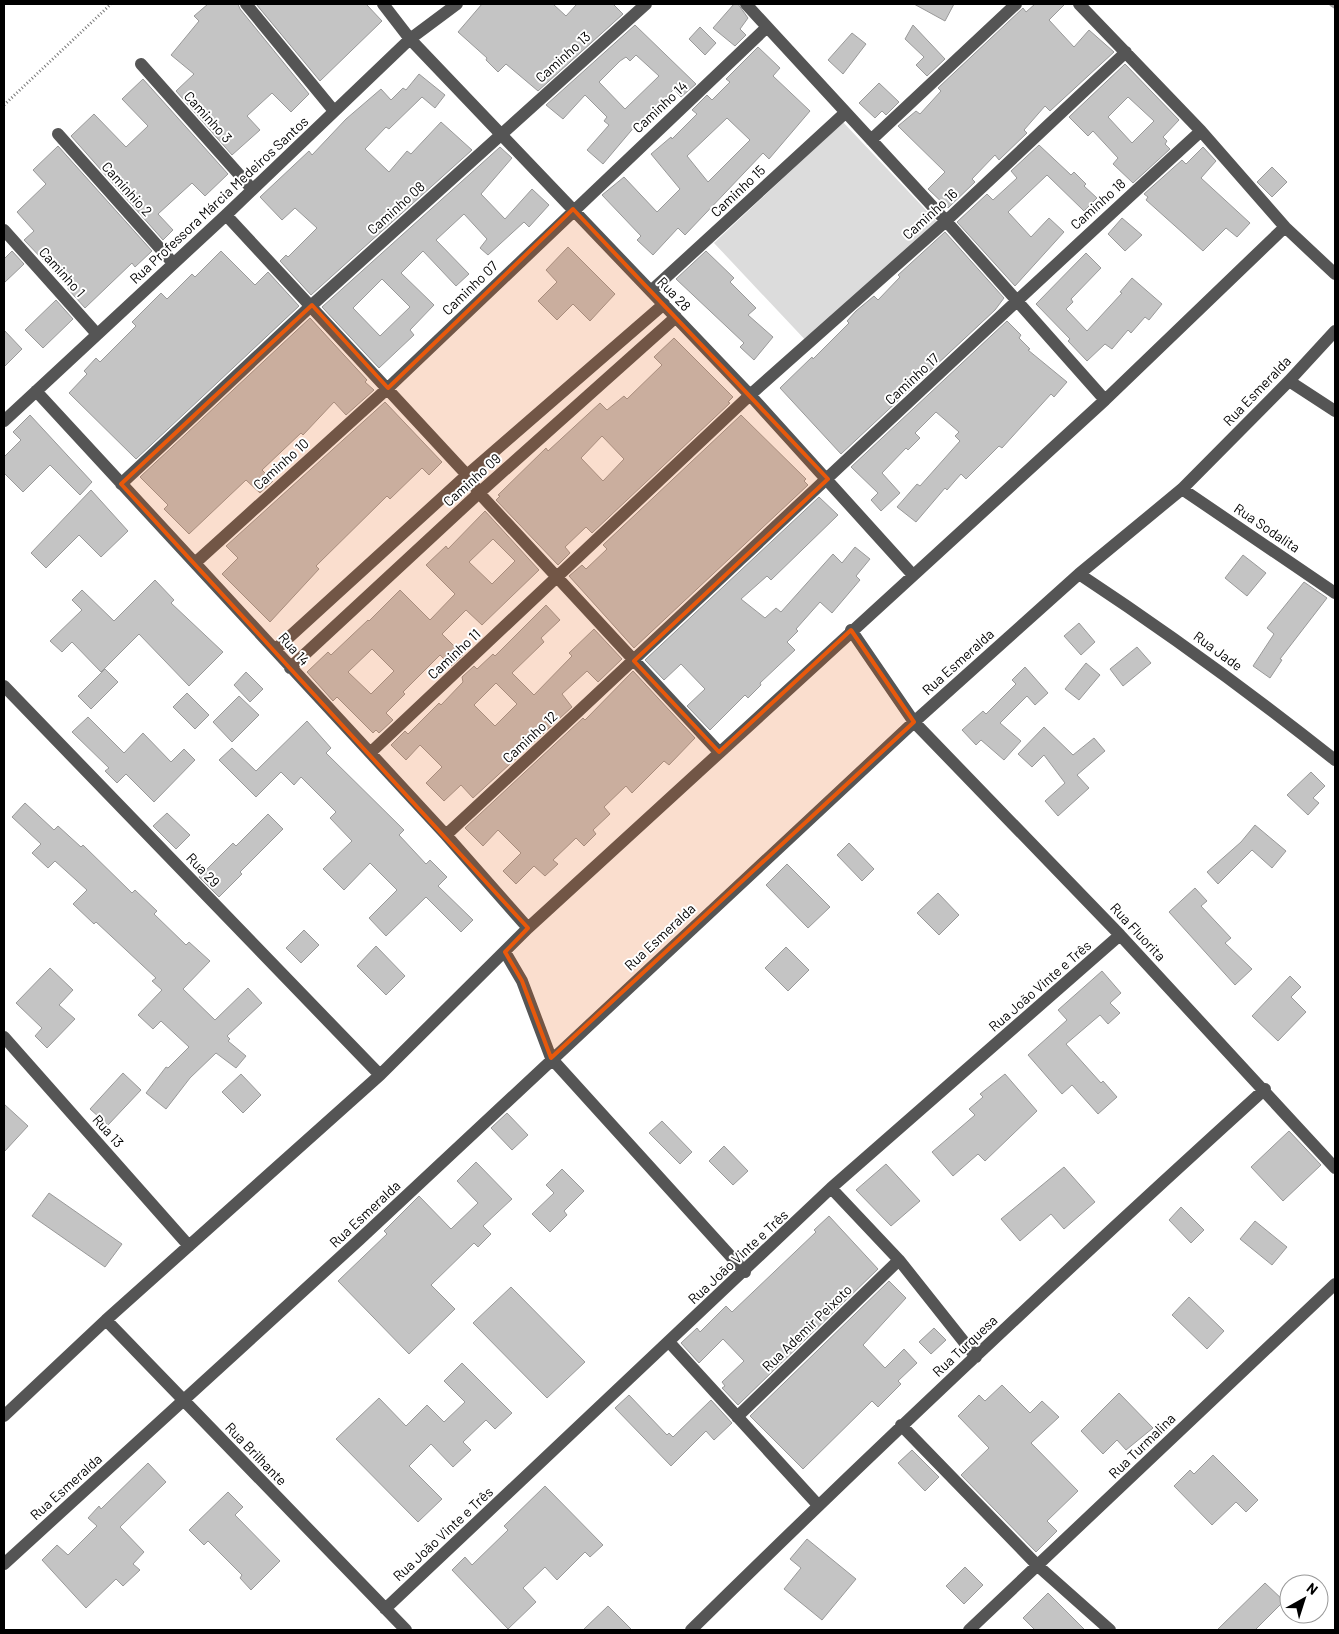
<svg xmlns="http://www.w3.org/2000/svg" width="1339" height="1634" font-family="Barlow,sans-serif">
<style>
.green{fill:#dcdcdc}
.lines{fill:none;stroke-linecap:round;stroke-linejoin:round}
.stream{stroke:#a3a3a3;stroke-width:5.5}
.building{fill:#c4c4c4;stroke:#999;fill-rule:evenodd}
.path{stroke:#777;stroke-width:3;stroke-dasharray:1 2.5;stroke-linecap:butt}
.minor{stroke:#555;stroke-width:12}
.marked{fill:#e8590c;fill-opacity:0.2;stroke:#e8590c;stroke-width:4;stroke-linejoin:round}
.labels{text-anchor:middle;stroke-width:4;stroke-linejoin:round;paint-order:stroke}
.street-label{font-size:14px;fill:#000;stroke:#fff}
</style>
<rect width="100%" height="100%" fill="#fff"/>
<!-- green -->
<path class="green" d="M843,122L939,224L810,345L714,243Z"/>
<g class="lines">
<!-- stream -->
<path class="stream" d="M1332,4L1335,6"/>
</g>
<!-- building -->
<path class="building" d="M208,4H238L240,9L309,94L291,112L272,93L247,116L260,130L232,155L176,91L194,74L171,55L199,21L194,16Z
M256,4H366L382,21L320,81Z
M482,4H553L566,16L577,4H613L623,14L538,91L506,64L498,72L486,60L487,58L458,32Z
M734,4H738L748,18L740,29L746,35L735,46L713,28Z
M914,4H954L945,21Z
M1035,4H1065L1049,20L1074,47L1089,30L1114,52L1050,111L1045,106L1024,130L1027,133L999,160L995,155L972,179L975,182L948,208L928,189L945,172L898,126L916,111L920,114L941,91L938,88L1023,8L1026,12Z
M635,25L696,84L681,97L674,89L643,121L641,119L603,164L587,150L609,125L604,121L607,117L585,95L563,119L546,105ZM636,55L659,76L625,109L599,82L620,61L626,57L630,61Z
M913,25L945,59L927,76L916,65L924,57L905,39Z
M700,27L716,43L705,55L689,39Z
M852,33L866,44L843,74L828,60Z
M758,47L780,68L773,76L810,111L769,159L763,153L685,235L678,228L653,255L637,240L641,236L602,195L624,177L657,212L680,189L651,154L671,137L672,139L697,114L692,110L707,95L712,100L730,82L726,79ZM727,118L750,140L708,182L687,156Z
M1125,64L1179,120L1163,137L1167,141L1165,144L1170,149L1133,183L1113,164L1118,158L1093,131L1088,136L1069,117ZM1128,97L1154,121L1132,143L1108,117Z
M419,74L445,95L435,108L422,97L389,129L386,127L365,149L389,172L407,151L411,154L441,122L472,150L311,295L280,261L286,255L288,257L317,228L295,208L282,220L260,197L309,151L312,155L346,119L381,89L391,100L403,88L406,90Z
M143,79L228,174L205,196L192,183L158,214L173,230L163,240L71,136L94,114L126,147L148,126L122,99Z
M879,83L899,102L886,115L882,111L875,118L859,103Z
M1039,145L1071,175L1074,172L1086,184L1084,186L1097,198L1084,211L1047,175L1008,212L1031,237L1049,218L1064,232L1015,286L957,222L987,194L993,200L1017,178L1011,171Z
M58,146L152,251L135,267L132,263L85,308L68,289L69,287L24,240L34,231L17,212L46,184L33,170Z
M500,147L512,158L481,194L505,219L532,189L549,205L529,227L524,222L488,255L480,248L487,239L464,214L436,240L469,274L456,286L423,251L401,273L434,305L410,330L414,335L379,368L322,307ZM382,279L410,307L380,336L353,308Z
M1203,147L1216,161L1201,178L1250,223L1237,237L1226,228L1203,251L1146,200L1148,197L1144,194L1182,160L1186,164Z
M1272,167L1287,182L1272,197L1257,182Z
M1122,218L1142,235L1125,251L1108,234Z
M945,232L1004,298L995,310L841,454L780,388L812,357L813,359L849,323L847,321L856,311L874,296L878,300L900,277L898,275Z
M568,247L615,294L590,321L573,304L557,320L538,301L557,282L546,270Z
M12,251L24,264L4,283V259Z
M221,251L255,285L268,272L299,306L136,459L69,393L87,374L84,371L96,358L100,362L136,326L132,322L161,293L167,299L192,274L195,277Z
M706,251L734,278L730,282L756,308L748,315L773,337L754,360L740,347L744,343L676,279Z
M1086,253L1101,268L1071,299L1073,302L1066,309L1087,331L1122,293L1120,292L1132,278L1162,304L1149,320L1145,317L1131,333L1128,330L1112,349L1105,344L1087,361L1068,341L1070,339L1036,304Z
M56,300L73,319L43,348L25,330Z
M310,318L367,380L365,382L374,390L346,415L334,402L303,435L301,433L262,470L273,481L260,493L246,480L189,534L164,509L168,505L140,477Z
M1007,321L1021,335L1019,338L1030,349L1028,350L1067,382L1054,397L1051,394L1002,448L999,446L966,479L961,474L947,490L945,488L916,522L897,507L917,484L920,486L960,441L955,436L959,432L936,412L915,433L920,438L908,450L906,448L882,473L900,493L881,511L871,500L878,493L851,467Z
M4,330L22,349L4,367Z
M674,338L733,397L728,402L730,403L592,533L586,527L565,547L570,553L558,565L496,500L500,496L498,495L546,448L548,451L600,403L607,410L624,396L627,399L662,365L654,357ZM602,436L624,459L603,481L581,458Z
M385,402L442,462L429,475L422,468L390,499L387,496L316,566L319,569L270,622L222,574L238,558L226,546Z
M30,415L92,482L80,495L50,465L23,492L4,473V457L21,440L13,432Z
M741,415L806,479L804,481L808,485L634,648L569,576L582,565L586,569L607,549L603,545Z
M91,490L128,531L101,557L79,535L46,568L31,553Z
M819,497L838,515L771,580L767,576L741,599L765,618L776,608L781,612L833,554L842,563L855,547L870,559L856,576L860,580L832,613L820,602L796,629L798,631L787,642L795,650L760,683L761,685L748,698L745,695L710,730L687,706L705,689L681,664L664,680L645,660Z
M485,511L539,570L482,625L466,610L442,634L463,655L451,666L440,655L403,692L405,694L386,713L393,720L379,733L376,730L373,733L337,697L333,701L307,672L328,652L331,655L368,620L369,621L400,590L430,620L455,594L426,565L446,546L448,549ZM493,539L515,561L492,584L469,562ZM372,649L394,671L371,694L348,672Z
M1243,555L1266,573L1247,596L1225,578Z
M155,580L174,600L171,603L223,652L189,686L139,634L101,672L72,642L62,652L50,641L82,610L72,600L82,590L114,621Z
M1304,582L1327,598L1280,659L1282,660L1270,678L1253,666L1274,634L1267,628Z
M546,605L560,620L541,638L544,642L512,673L534,695L572,656L569,653L594,629L622,659L598,682L587,671L562,694L572,707L473,798L461,785L444,801L426,783L442,767L420,745L406,760L391,745L405,731L408,734L439,703L441,705L463,682L462,677L474,666L477,669L493,654L495,656ZM496,683L517,704L495,726L474,705Z
M1079,623L1095,642L1081,655L1064,636Z
M1137,647L1151,663L1123,686L1110,669Z
M1086,663L1100,675L1079,700L1065,689Z
M1025,667L1048,693L1035,705L1027,696L1000,723L1021,741L1004,760L981,740L976,745L962,730L983,711L986,714L1016,684L1012,680Z
M105,669L118,682L91,709L78,696Z
M633,671L695,738L669,765L664,761L632,793L626,786L604,807L610,814L593,830L596,834L584,846L576,838L553,860L558,864L545,876L534,866L516,884L503,871L521,853L498,830L483,846L465,828L583,718L585,720Z
M246,672L263,689L250,702L234,685Z
M187,693L209,715L195,729L173,707Z
M239,696L259,715L232,742L213,722Z
M88,717L124,753L143,733L171,762L184,749L195,760L154,802L126,774L117,783L105,771L109,768L72,732Z
M307,721L331,748L326,753L404,830L399,835L426,864L430,860L447,877L438,886L473,920L461,932L426,897L386,936L369,918L397,890L370,863L344,890L323,869L352,841L330,818L336,812L301,777L294,785L281,772L256,797L219,760L232,748L256,771Z
M1044,727L1073,755L1094,738L1105,751L1077,775L1089,788L1058,816L1045,801L1065,783L1044,755L1032,767L1018,754Z
M1311,772L1325,786L1313,798L1319,803L1308,815L1287,795Z
M25,803L54,830L58,826L81,847L83,845L132,893L135,890L157,911L154,914L186,945L189,942L210,961L183,989L215,1020L248,988L262,1003L227,1036L230,1039L228,1041L246,1056L236,1068L216,1053L190,1078L166,1109L146,1093L166,1067L168,1068L189,1047L161,1021L153,1029L138,1015L162,990L152,981L156,978L96,922L94,924L73,904L87,890L55,861L48,868L32,853L41,844L12,817Z
M167,813L190,835L176,849L153,826Z
M268,814L283,829L240,872L242,874L219,897L199,877L233,843L236,846Z
M1255,825L1286,851L1272,868L1252,850L1218,884L1207,872L1241,842Z
M849,843L874,869L862,881L837,855Z
M787,864L830,907L808,928L766,885Z
M1195,888L1207,901L1201,906L1231,938L1225,943L1252,969L1235,985L1169,912Z
M938,893L959,915L939,935L917,913Z
M304,930L319,945L301,963L286,948Z
M376,946L405,976L386,995L357,966Z
M786,947L809,970L788,991L765,968Z
M50,968L73,990L59,1005L75,1019L47,1048L35,1036L42,1028L16,1003Z
M1102,971L1121,993L1110,1003L1120,1013L1108,1024L1100,1015L1066,1044L1101,1083L1103,1081L1117,1097L1098,1114L1072,1085L1062,1094L1028,1055L1067,1020L1058,1010Z
M1290,976L1301,987L1291,997L1306,1012L1278,1041L1252,1016Z
M123,1073L141,1090L108,1125L90,1109Z
M241,1074L261,1095L243,1113L222,1092Z
M1005,1074L1037,1111L985,1161L978,1154L953,1176L932,1152L975,1115L969,1109L983,1097L980,1094Z
M4,1104L28,1126L4,1152Z
M507,1113L528,1135L512,1150L491,1128Z
M662,1121L692,1152L680,1164L649,1133Z
M1289,1131L1321,1165L1283,1201L1251,1167Z
M724,1146L748,1171L733,1185L709,1161Z
M476,1162L512,1199L483,1226L491,1234L478,1247L474,1243L431,1285L455,1309L409,1354L338,1281L387,1234L384,1231L419,1196L451,1229L478,1203L457,1181Z
M886,1164L920,1201L891,1226L856,1190Z
M1064,1167L1095,1202L1064,1229L1051,1214L1020,1241L1001,1219Z
M562,1169L584,1191L564,1211L567,1215L550,1232L532,1214L554,1193L546,1185Z
M49,1193L122,1244L105,1267L32,1216Z
M1181,1207L1204,1230L1191,1243L1169,1220Z
M829,1216L878,1269L738,1405L722,1388L725,1386L722,1382L744,1361L723,1339L699,1363L681,1343L697,1328L700,1332L726,1306L732,1312L816,1232L814,1230Z
M1255,1221L1287,1247L1272,1265L1240,1239Z
M889,1281L906,1298L863,1345L885,1368L904,1349L917,1363L898,1381L901,1384L878,1407L872,1401L803,1469L750,1416Z
M511,1287L585,1362L547,1398L473,1323Z
M1189,1297L1224,1331L1207,1349L1172,1315Z
M934,1328L946,1340L931,1354L919,1342Z
M462,1363L512,1413L495,1429L486,1420L463,1442L471,1450L453,1467L431,1444L409,1466L442,1499L418,1522L336,1439L379,1398L406,1426L427,1405L444,1422L465,1402L444,1381Z
M1002,1385L1030,1413L1042,1401L1059,1417L1031,1443L1078,1491L1047,1521L1057,1531L1036,1552L961,1475L989,1448L958,1416L979,1395L985,1401Z
M1119,1393L1153,1428L1126,1450L1117,1440L1103,1454L1081,1431Z
M629,1395L667,1435L669,1433L673,1437L711,1400L732,1423L714,1440L706,1431L671,1466L615,1408Z
M912,1450L939,1477L925,1491L898,1463Z
M1213,1455L1258,1500L1246,1512L1236,1502L1212,1525L1174,1486L1190,1470L1194,1474Z
M148,1463L166,1482L120,1527L144,1552L133,1564L140,1570L123,1586L116,1579L86,1608L42,1560L57,1545L68,1555L97,1526L88,1518L99,1506L101,1509Z
M545,1486L603,1545L590,1557L585,1552L557,1580L545,1567L523,1588L536,1602L508,1629L452,1570L465,1557L472,1565L508,1530L504,1526Z
M228,1492L243,1507L235,1515L280,1561L251,1590L240,1578L242,1575L208,1541L204,1545L189,1530Z
M807,1539L856,1579L822,1620L784,1589L801,1568L790,1559Z
M965,1567L983,1585L964,1604L946,1586Z
M1265,1583L1284,1601L1255,1630H1217Z
M1048,1593L1085,1630H1035L1023,1618Z
M608,1606L632,1630H583Z"/>
<g class="lines">
<!-- path -->
<path class="path" d="M4,105L111,4"/>
<!-- minor -->
<path class="minor" d="M246,4L334,111
M383,4L410,39L750,395L912,574
M746,4L946,221L1105,400
M141,64L252,189
M58,134L173,263
M871,140L1016,4
M226,215L467,475L479,493L719,752
M1285,227L1335,274
M4,230L97,334
M651,291L845,113
M1289,381L1335,411
M36,391L446,835L528,928
M4,421L226,215L410,39L457,4
M121,484L312,305L646,4
M1182,489L1335,593
M195,563L388,388L767,27
M1079,574C1167,632 1252,694 1335,760
M851,630L914,722L1120,935L1335,1168
M275,650L467,475L664,304
M290,668L479,493L676,317
M4,686L380,1075
M370,753L750,395L946,221L1126,52
M446,835C698,601 947,363 1201,131
M505,952L522,981L551,1058L745,1272
M4,1037L189,1246
M831,1188L899,1260L976,1357
M106,1320L406,1630
M669,1342L818,1505
M4,1416L106,1320L380,1075L528,928L1105,400L1285,227L1201,131L1079,4
M737,1417L899,1260
M901,1425L1038,1566L1110,1630
M4,1564L359,1240L914,722L1079,574L1182,489L1289,381L1335,331
M385,1609L831,1188L1120,935
M691,1630C878,1446 1070,1266 1265,1089
M969,1630L1335,1284"/>
</g>
<!-- marked area -->
<path class="marked" d="M573,209L828,479L634,661L719,752L851,630L914,722L551,1058L522,981L505,952L528,928L121,484L312,305L388,388Z"/>
<g class="labels">
<!-- street labels -->
<g class="street-label">
<text transform="translate(563 57) rotate(-42)" y="5">Caminho 13</text>
<text transform="translate(660 107) rotate(-43)" y="5">Caminho 14</text>
<text transform="translate(208 117) rotate(48)" y="5">Caminho 3</text>
<text transform="translate(127 189) rotate(48)" y="5">Caminhio 2</text>
<text transform="translate(738 191) rotate(-43)" y="5">Caminho 15</text>
<text transform="translate(219 200) rotate(-43)" y="5">Rua Professora Márcia Medeiros Santos</text>
<text transform="translate(1098 204) rotate(-42)" y="5">Caminho 18</text>
<text transform="translate(396 208) rotate(-42)" y="5">Caminho 08</text>
<text transform="translate(930 214) rotate(-42)" y="5">Caminho 16</text>
<text transform="translate(62 272) rotate(48)" y="5">Caminho 1</text>
<text transform="translate(470 288) rotate(-44)" y="5">Caminho 07</text>
<text transform="translate(674 294) rotate(46)" y="5">Rua 28</text>
<text transform="translate(912 379) rotate(-43)" y="5">Caminho 17</text>
<text transform="translate(1257 391) rotate(-46)" y="5">Rua Esmeralda</text>
<text transform="translate(281 464) rotate(-42)" y="5">Caminho 10</text>
<text transform="translate(472 480) rotate(-42)" y="5">Caminho 09</text>
<text transform="translate(1267 528) rotate(34)" y="5">Rua Sodalita</text>
<text transform="translate(294 649) rotate(49)" y="5">Rua 14</text>
<text transform="translate(1218 651) rotate(36)" y="5">Rua Jade</text>
<text transform="translate(454 654) rotate(-43)" y="5">Caminho 11</text>
<text transform="translate(958 662) rotate(-42)" y="5">Rua Esmeralda</text>
<text transform="translate(530 737) rotate(-43)" y="5">Caminho 12</text>
<text transform="translate(203 870) rotate(46)" y="5">Rua 29</text>
<text transform="translate(1138 932) rotate(47)" y="5">Rua Fluorita</text>
<text transform="translate(660 937) rotate(-43)" y="5">Rua Esmeralda</text>
<text transform="translate(1040 986) rotate(-41)" y="5">Rua João Vinte e Três</text>
<text transform="translate(108 1131) rotate(48)" y="5">Rua 13</text>
<text transform="translate(365 1214) rotate(-43)" y="5">Rua Esmeralda</text>
<text transform="translate(738 1257) rotate(-43)" y="5">Rua João Vinte e Três</text>
<text transform="translate(807 1328) rotate(-44)" y="5">Rua Ademir Peixoto</text>
<text transform="translate(965 1346) rotate(-43)" y="5">Rua Turquesa</text>
<text transform="translate(1142 1446) rotate(-44)" y="5">Rua Turmalina</text>
<text transform="translate(256 1454) rotate(46)" y="5">Rua Brilhante</text>
<text transform="translate(66 1487) rotate(-42)" y="5">Rua Esmeralda</text>
<text transform="translate(443 1534) rotate(-43)" y="5">Rua João Vinte e Três</text>
</g>
</g>
<!-- border -->
<rect width="1339" height="1634" fill="none" stroke="#000000" stroke-width="10"/>
<!-- north arrow -->
<g transform="translate(1304 1599) rotate(39)"><circle r="24" fill="#ffffff" stroke="#999999"/>
<path d="M0-4L9 19L0 12L-9 19Z" fill="#000000"/>
<text y="-8" font-size="14" font-weight="bold" text-anchor="middle" fill="#000000">N</text>
</g>
</svg>
